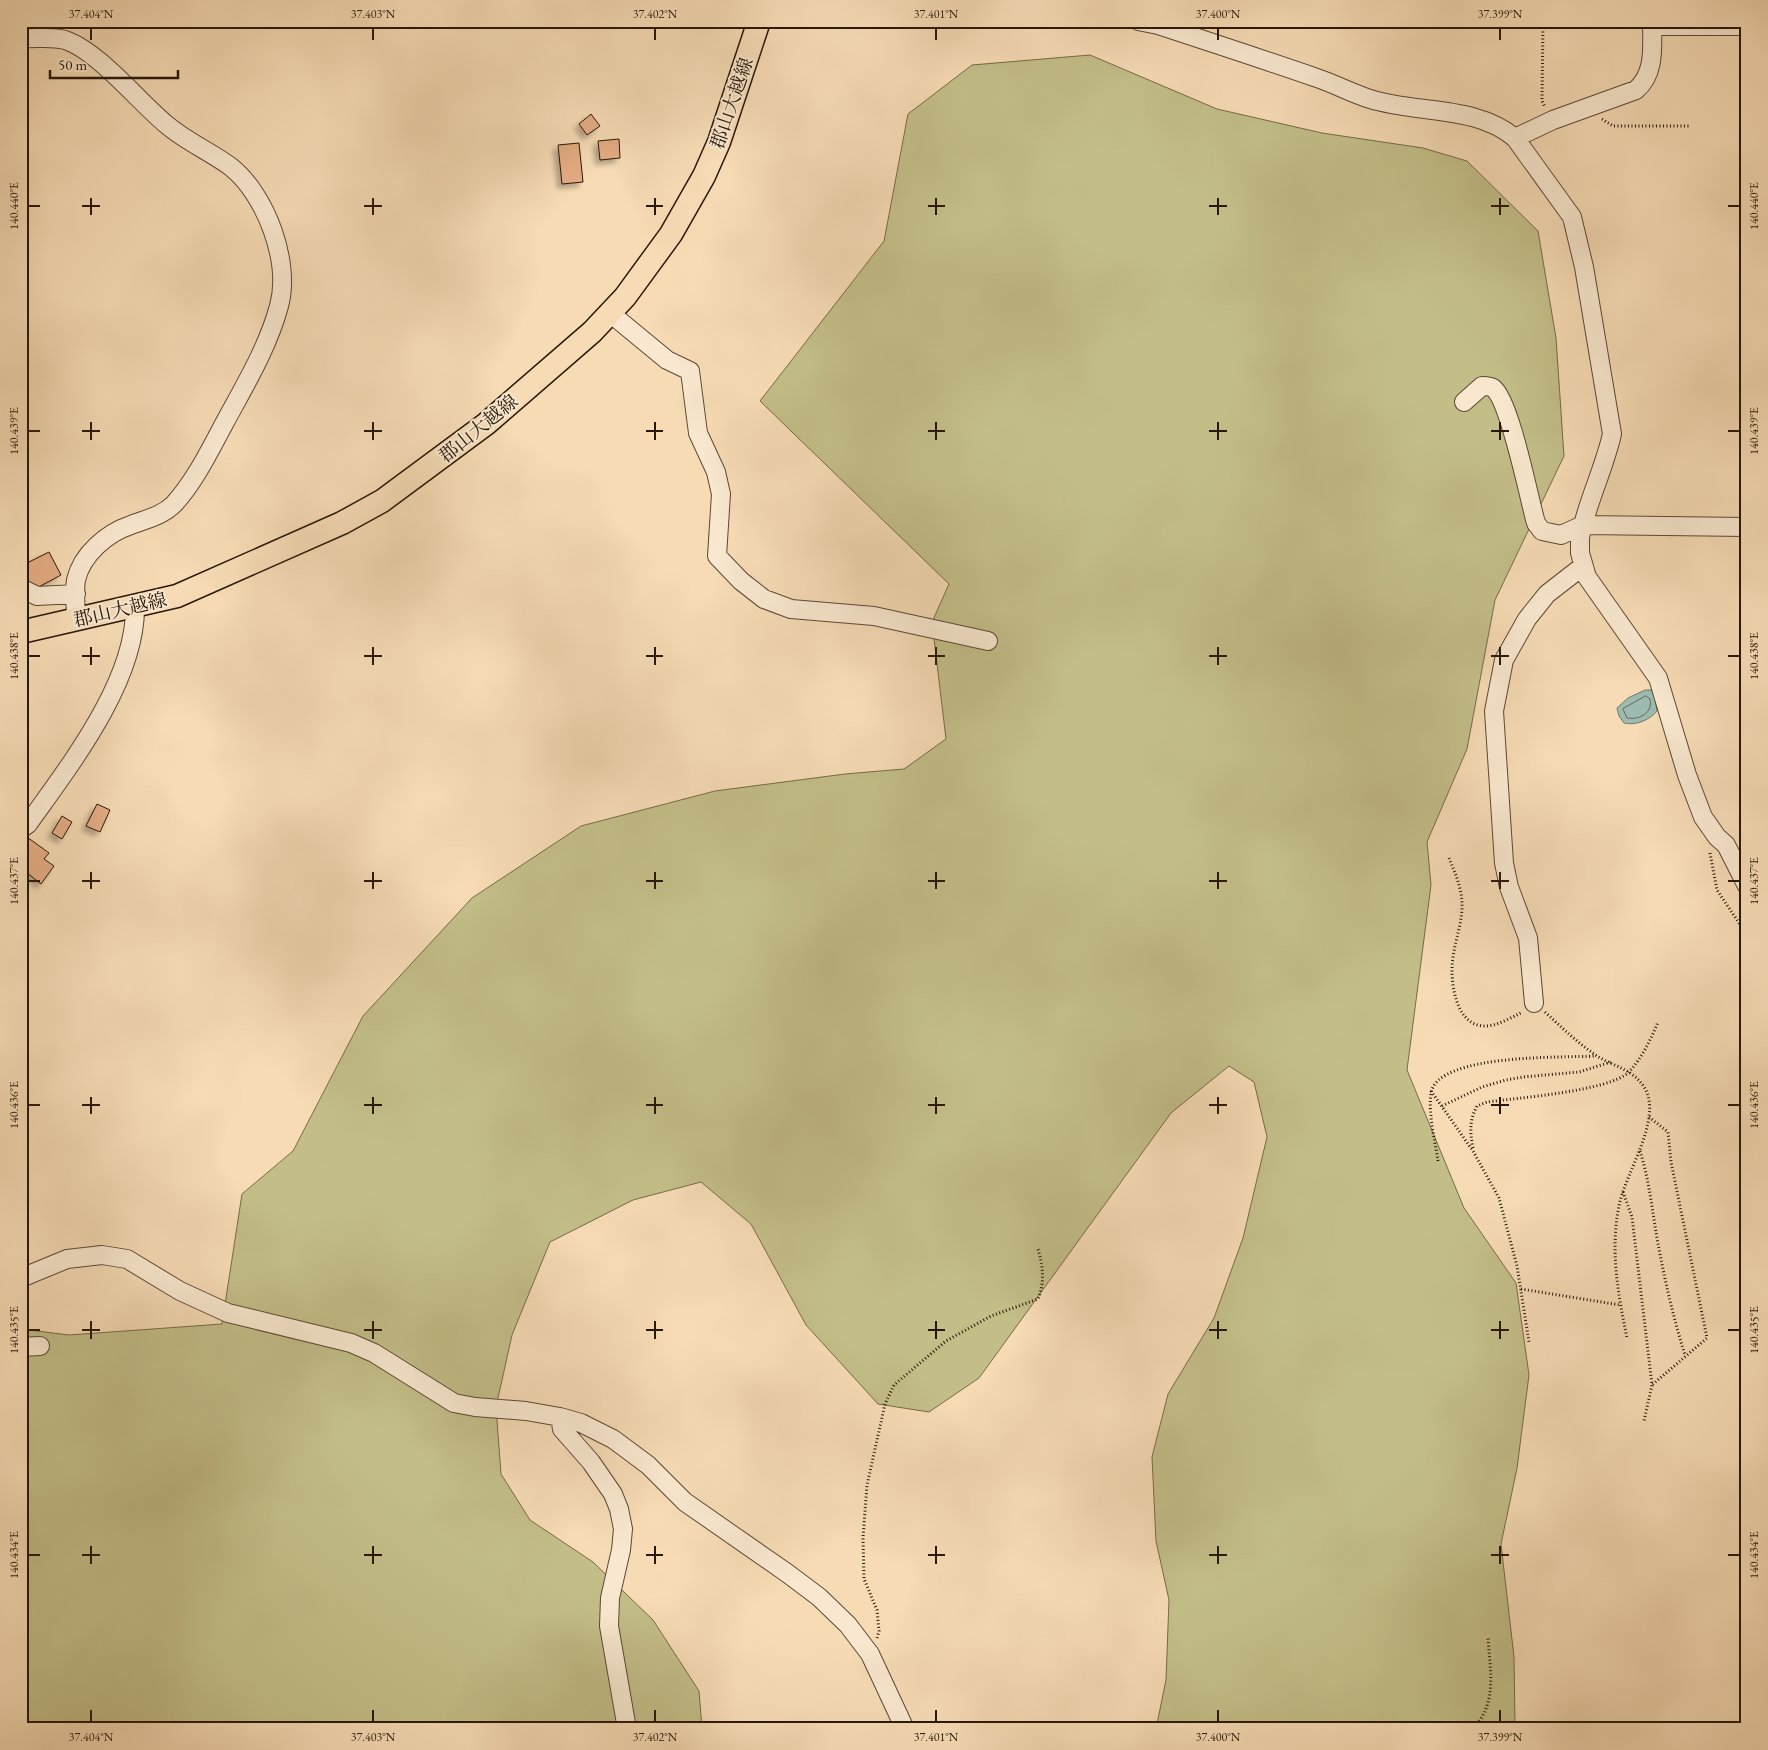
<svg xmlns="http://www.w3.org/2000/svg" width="1768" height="1750" font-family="'EB Garamond','Noto Serif JP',serif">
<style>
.green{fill:#c3be88;stroke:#766a48}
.water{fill:#9dbbb0;stroke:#6f796d}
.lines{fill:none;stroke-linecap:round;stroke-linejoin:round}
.shore{stroke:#63695c;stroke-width:1}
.building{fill:#e4ac83;stroke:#291709;filter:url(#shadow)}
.minor-casing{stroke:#5c4834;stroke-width:20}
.major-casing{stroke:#291709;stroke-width:25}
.path{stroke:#291709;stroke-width:3;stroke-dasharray:1 2.5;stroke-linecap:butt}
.minor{stroke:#f9e8cf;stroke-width:18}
.major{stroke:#f6dbb5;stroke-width:22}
.ticks{fill:none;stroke:#291709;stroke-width:2}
.labels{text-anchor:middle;stroke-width:4;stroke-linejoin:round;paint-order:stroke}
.street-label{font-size:19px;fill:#291709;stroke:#f9e8cf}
.neatline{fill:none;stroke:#291709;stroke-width:2}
.ticks-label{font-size:12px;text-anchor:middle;fill:#291709}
</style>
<defs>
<filter id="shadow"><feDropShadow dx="-4.5" dy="4.5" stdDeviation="2.5" flood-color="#0004"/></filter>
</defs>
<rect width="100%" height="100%" fill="#f6dbb5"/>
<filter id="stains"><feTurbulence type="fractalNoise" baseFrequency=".004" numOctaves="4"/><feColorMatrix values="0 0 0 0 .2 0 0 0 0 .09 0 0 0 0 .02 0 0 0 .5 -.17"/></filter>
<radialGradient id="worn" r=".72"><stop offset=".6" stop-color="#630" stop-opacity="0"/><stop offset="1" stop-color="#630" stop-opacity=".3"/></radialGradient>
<!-- green -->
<path class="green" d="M1090,55L1217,109L1322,133L1423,148L1467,161L1538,231L1556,338L1564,456L1495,600L1467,749L1427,842L1431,885L1407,1070L1464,1208L1516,1283L1529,1375L1517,1468L1501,1544L1514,1657L1515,1724L1512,1729H1156L1166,1680L1169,1600L1156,1541L1152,1457L1168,1394L1214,1318L1243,1238L1267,1137L1254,1082L1229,1066L1171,1113L979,1378L929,1412L878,1404L806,1325L751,1224L701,1182L633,1200L550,1242L512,1335L496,1407L501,1474L530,1520L593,1562L653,1620L699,1691L702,1729H21V1329L69,1335L222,1324L242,1194L293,1151L363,1016L472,898L581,826L715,791L845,774L904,769L946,739L932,622L949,584L760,401L884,241L908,114L972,65Z"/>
<!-- water -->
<path class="water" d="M1645,690H1651L1655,697L1657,711C1650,720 1635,726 1624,723L1619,716L1617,708L1628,698Z"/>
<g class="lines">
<!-- shore -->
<path class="shore" d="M1646,696L1650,699C1653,713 1640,720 1627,718L1623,709Z"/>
</g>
<!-- building -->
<path class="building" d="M591,114L600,126L587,135L579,124Z
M619,139L620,158L600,160L598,141Z
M579,143L583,182L562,184L558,145Z
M49,552L61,575L33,590L21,566Z
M97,804L110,810L100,832L86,826Z
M62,816L72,822L62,839L52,833Z
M27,837L49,853L44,859L54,866L41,884L21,868V844Z"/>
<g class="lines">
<!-- minor casing -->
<g class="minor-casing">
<path id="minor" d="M1138,21L1158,25C1210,42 1262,59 1314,77C1333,83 1351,93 1370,99C1418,114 1476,105 1515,138L1553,120L1636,90C1656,73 1652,45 1652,21
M1652,26H1747
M21,38C36,39 51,36 65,40C97,50 140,103 167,125C187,142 211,152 231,167C266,195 291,262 279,306C268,347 245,385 225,422C210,450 195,481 174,504C162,516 146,519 131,525C107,533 82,554 76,580C74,592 76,607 76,620
M1515,138L1572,217L1584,267L1612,434C1605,465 1591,494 1583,525L1747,527
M610,313L667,360L690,371L698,433L716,472L721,494L717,556L741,581L764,599L791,609L874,616L988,641
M1464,402L1482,386C1486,386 1490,386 1493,388C1510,400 1529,499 1536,523L1542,531L1561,535L1583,525
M1583,525L1580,537V553L1587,577L1658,678L1687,775L1703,817L1717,837L1726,845L1747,886
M21,588L37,596L76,594
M21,829L28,824C70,765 136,681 135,607
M1534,1003L1528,938L1509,887L1504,863L1494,711L1504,660L1527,619L1547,594L1583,566
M21,1278L67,1259L102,1255L127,1259L180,1291L228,1313L351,1343L374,1353L454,1403L475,1407L526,1411L560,1417L581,1423L613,1439L648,1465L685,1502L787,1573L819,1597L848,1625L870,1654L905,1729
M21,1347L40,1346
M560,1417L562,1429L591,1462L613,1494L619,1509L623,1529L621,1550L610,1598L609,1626L627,1729"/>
</g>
<!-- major casing -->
<g class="major-casing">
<path id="major" d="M21,632L177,596L342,523L382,501L486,424L592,332L625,297L671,234L704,176L719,142L759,21"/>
</g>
<!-- path -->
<path class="path" d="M1543,21L1542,101L1545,107
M1602,119L1613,126H1690
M1710,853L1717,890L1747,935
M1449,858C1456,875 1463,891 1462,909C1461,929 1452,949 1452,970C1452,990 1458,1026 1485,1026C1497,1026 1510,1018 1521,1013
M1545,1012C1561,1027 1577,1042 1594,1054C1611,1066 1632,1068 1644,1087C1664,1118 1625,1173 1619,1206C1610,1250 1618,1294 1627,1338
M1431,1091L1473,1151L1499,1198L1517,1266L1529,1342
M1442,1106L1482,1087L1506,1080L1523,1077L1579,1072L1611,1062
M1649,1117L1668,1132L1671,1162L1707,1338L1652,1385
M1473,1148C1470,1132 1469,1121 1477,1106L1487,1102C1517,1098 1610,1091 1629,1072C1642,1058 1651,1039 1658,1022
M1640,1151C1649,1179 1652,1209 1657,1238C1664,1277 1673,1317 1685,1355
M1438,1161C1435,1140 1428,1114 1431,1093C1438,1053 1564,1058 1595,1056
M1623,1192L1632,1217L1652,1385L1644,1421
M1521,1289L1620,1305
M877,1638L879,1631L877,1610L864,1579L863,1537L867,1485L885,1404L894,1385L946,1341L991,1316L1038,1299C1045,1282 1043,1266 1038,1249
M1472,1729C1498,1705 1490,1671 1488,1638"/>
<!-- minor -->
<use href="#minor" class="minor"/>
<!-- major -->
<use href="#major" class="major"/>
</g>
<!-- ticks -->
<path class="ticks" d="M91,28V40M373,28V40M655,28V40M936,28V40M1218,28V40M1500,28V40M91,198V215M373,198V215M655,198V215M936,198V215M1218,198V215M1500,198V215M28,206H40M82,206H100M364,206H382M646,206H663M928,206H945M1209,206H1227M1491,206H1509M1728,206H1740M91,422V440M373,422V440M655,422V440M936,422V440M1218,422V440M1500,422V440M28,431H40M82,431H100M364,431H382M646,431H663M928,431H945M1209,431H1227M1491,431H1509M1728,431H1740M91,647V665M373,647V665M655,647V665M936,647V665M1218,647V665M1500,647V665M28,656H40M82,656H100M364,656H382M646,656H663M928,656H945M1209,656H1227M1491,656H1509M1728,656H1740M91,872V889M373,872V889M655,872V889M936,872V889M1218,872V889M1500,872V889M28,881H40M82,881H100M364,881H382M646,881H663M928,881H945M1209,881H1227M1491,881H1509M1728,881H1740M91,1097V1114M373,1097V1114M655,1097V1114M936,1097V1114M1218,1097V1114M1500,1097V1114M28,1105H40M82,1105H100M364,1105H382M646,1105H663M928,1105H945M1209,1105H1227M1491,1105H1509M1728,1105H1740M91,1321V1339M373,1321V1339M655,1321V1339M936,1321V1339M1218,1321V1339M1500,1321V1339M28,1330H40M82,1330H100M364,1330H382M646,1330H663M928,1330H945M1209,1330H1227M1491,1330H1509M1728,1330H1740M91,1546V1564M373,1546V1564M655,1546V1564M936,1546V1564M1218,1546V1564M1500,1546V1564M28,1555H40M82,1555H100M364,1555H382M646,1555H663M928,1555H945M1209,1555H1227M1491,1555H1509M1728,1555H1740M91,1710V1722M373,1710V1722M655,1710V1722M936,1710V1722M1218,1710V1722M1500,1710V1722"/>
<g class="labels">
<!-- street labels -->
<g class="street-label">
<text transform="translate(731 103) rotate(-71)" y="7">郡山大越線</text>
<text transform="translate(478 428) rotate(-39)" y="7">郡山大越線</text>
<text transform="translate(120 609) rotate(-13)" y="7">郡山大越線</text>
</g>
</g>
<!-- margin -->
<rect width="1768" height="1750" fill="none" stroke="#f6dbb5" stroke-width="55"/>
<!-- scale -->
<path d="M50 70v8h128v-8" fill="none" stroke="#291709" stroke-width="2.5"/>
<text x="58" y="70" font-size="15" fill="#291709" stroke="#f9e8cf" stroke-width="4" paint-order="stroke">50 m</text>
<rect x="28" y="28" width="1712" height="1694" class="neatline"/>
<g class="ticks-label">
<text x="91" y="18">37.404°N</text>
<text x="373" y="18">37.403°N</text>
<text x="655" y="18">37.402°N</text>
<text x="936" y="18">37.401°N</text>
<text x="1218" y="18">37.400°N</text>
<text x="1500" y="18">37.399°N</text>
<text transform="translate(1754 206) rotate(-90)" y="4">140.440°E</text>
<text transform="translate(14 206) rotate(-90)" y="4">140.440°E</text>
<text transform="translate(1754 431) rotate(-90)" y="4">140.439°E</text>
<text transform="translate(14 431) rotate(-90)" y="4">140.439°E</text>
<text transform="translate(1754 656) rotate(-90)" y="4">140.438°E</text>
<text transform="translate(14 656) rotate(-90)" y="4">140.438°E</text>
<text transform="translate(1754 881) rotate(-90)" y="4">140.437°E</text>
<text transform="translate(14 881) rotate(-90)" y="4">140.437°E</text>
<text transform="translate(1754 1105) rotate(-90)" y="4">140.436°E</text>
<text transform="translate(14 1105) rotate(-90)" y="4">140.436°E</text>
<text transform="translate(1754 1330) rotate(-90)" y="4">140.435°E</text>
<text transform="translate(14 1330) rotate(-90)" y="4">140.435°E</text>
<text transform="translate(1754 1555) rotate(-90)" y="4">140.434°E</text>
<text transform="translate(14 1555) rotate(-90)" y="4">140.434°E</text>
<text x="91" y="1741">37.404°N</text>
<text x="373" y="1741">37.403°N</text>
<text x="655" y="1741">37.402°N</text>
<text x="936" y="1741">37.401°N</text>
<text x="1218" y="1741">37.400°N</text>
<text x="1500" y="1741">37.399°N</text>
</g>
<rect width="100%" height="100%" filter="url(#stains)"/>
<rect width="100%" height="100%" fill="url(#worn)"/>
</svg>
